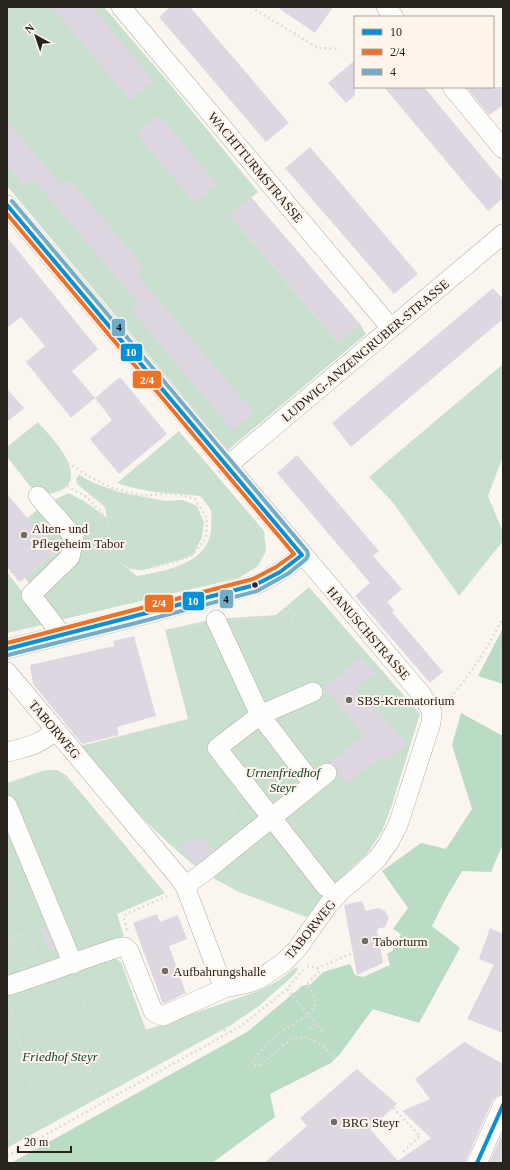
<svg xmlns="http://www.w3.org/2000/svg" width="510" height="1170" font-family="Georgia,serif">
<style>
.green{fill:#cae0cf}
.forest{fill:#badbc4}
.building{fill:#ded7e1}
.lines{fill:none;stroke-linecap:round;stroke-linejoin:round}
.minor-casing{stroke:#b1aca7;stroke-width:20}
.path{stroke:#dedcdb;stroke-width:2.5;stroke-dasharray:2 3;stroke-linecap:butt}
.minor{stroke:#fefefd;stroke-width:19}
.path-bridge{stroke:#dedcdb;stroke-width:2.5;stroke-dasharray:2 3;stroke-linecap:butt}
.bus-1-casing{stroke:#fff5ec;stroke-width:7}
.bus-2-casing{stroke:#fff5ec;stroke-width:7}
.bus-3-casing{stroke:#fff5ec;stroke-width:7}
.bus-1{stroke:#0490d6;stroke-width:4}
.bus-2{stroke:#ed7127;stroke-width:4}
.bus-3{stroke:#70adca;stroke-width:4}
.poi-dot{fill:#726c67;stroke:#fff5ec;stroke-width:1.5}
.bus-dot{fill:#29231d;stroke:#fff5ec;stroke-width:1.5}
.labels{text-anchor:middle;stroke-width:4;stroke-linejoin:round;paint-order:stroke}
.street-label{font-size:13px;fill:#29231d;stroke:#fff5ec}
.poi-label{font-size:13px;fill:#29231d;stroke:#fff5ec;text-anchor:start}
.park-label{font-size:13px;font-style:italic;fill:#0e4229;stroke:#fff5ec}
.line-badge{stroke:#fff5ec;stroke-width:1.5}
.badge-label{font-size:11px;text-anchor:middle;font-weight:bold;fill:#fff}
.pale-badge-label{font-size:11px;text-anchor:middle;font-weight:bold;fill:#111}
</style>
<rect width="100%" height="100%" fill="#fbf5f0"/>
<!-- green -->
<path class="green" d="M7,7H104L170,84L258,192L230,215L338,343L360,324L366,334L228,450L7,186Z
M503,364V456L488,496L503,532V541L459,596L394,504L369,477Z
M38,422C49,435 83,468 67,486C61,493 46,494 38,496L7,457V447Z
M179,431L264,531L266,551L258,566L239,578L60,620L25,578L56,552L27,518L45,504L69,493L87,503L107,518L105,507L77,484L76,479L79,475L94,483L119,492L165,501L183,500L197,506L204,522L202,537L193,555L180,560L142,570L131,569L123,565L137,576C167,571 214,562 211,523C211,520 212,514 211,511C209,506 203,500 200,496C172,493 144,493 117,483Z
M7,572L47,624L7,633Z
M309,587L420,714L391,808L382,831L367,854L327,891L319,901L313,912L306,917L239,892L215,879L201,862L195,866C151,831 116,789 80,746L188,719L165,630L214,619L276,615Z
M45,770H57L66,775L165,893L117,914L124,936L81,955L116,959L121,962L146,1030L258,991L278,981L296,967L298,969L294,975L259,1006L231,1025L7,1148V783Z"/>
<!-- forest -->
<path class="forest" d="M503,628V684L478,676Z
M461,713L503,736V844L491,872L462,871L445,900L432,926L460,948L419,1023L373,1009L340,1054L331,1063L270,1094L275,1117L212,1163H11L247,1032L302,986L311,984L323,972L350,964L355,975L363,977L390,965L387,954L392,951L401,934L393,929L408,908L382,871L421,843L446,849L472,809L452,745Z"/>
<!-- building -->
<path class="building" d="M52,7H92L153,81L130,100Z
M170,7H190L289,123L266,142L159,17Z
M277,7H333L315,33Z
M355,60V95L346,103L328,83Z
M384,87H424L503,182V198L488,211Z
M466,87H503V105L489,115Z
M159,115L217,184L195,203L136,134Z
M7,121L62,186L70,180L144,267L136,273L254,413L232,430L131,310L138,303L33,179L25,186L7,165Z
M310,147L418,274L394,294L285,168Z
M251,197L360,324L338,343L230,215Z
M7,237L98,349L72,371L95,398L71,418L26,362L45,346L21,317L7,328Z
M493,288L503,299V319L351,447L332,423Z
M120,377L167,434L119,474L90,439L112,420L95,398Z
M7,389L24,408L7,422Z
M297,455L379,551L373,556L402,589L387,602L394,610L392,612L443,672L430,683L355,596L370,583L277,473Z
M7,494L56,552L20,582L7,567Z
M134,636L156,716L117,727L119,735L82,744L33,684L30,665L114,646L113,641Z
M361,657L375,673L355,689L374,711L377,709L407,744L386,762L381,756L348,784L338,771L335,766L331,763L364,735L324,688Z
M193,836L197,841L202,837L214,851L195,865L181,847Z
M362,901L366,911L378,908L385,911L389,918L385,927L377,929L383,963L357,975L344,905Z
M157,914L160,922L178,915L187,939L169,946L186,993L163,1004L133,923Z
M46,928L55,949L49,951L40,930Z
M490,928L503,934V1033L467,1019L494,965L479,959Z
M464,1042L503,1064V1094L497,1096L493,1100L467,1158L466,1163H264L307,1126L300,1118L357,1069L397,1104L370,1129L398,1161L431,1138L402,1111L430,1099L415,1079Z
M503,1132V1163H489Z"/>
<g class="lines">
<!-- minor casing -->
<g class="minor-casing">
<path id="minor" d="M121,7L391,328
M386,7L394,17
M452,87L503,149
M7,205L422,695L432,712L431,723L398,825L388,844L377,859L361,874L341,891L328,905L297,949L283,963L259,979L248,983L225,988L163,1016L155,1013L153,1011L129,951L125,947H120C82,959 45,974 7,986
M227,466L503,234
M38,496L74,537L70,557L31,595L62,635
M216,620L260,715L313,784
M7,649L135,617L255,585C273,577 287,568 302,555
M7,672L177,875L185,886L221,981L225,988
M313,692L260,715L217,748L326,887
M7,752C29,746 38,746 56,730
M7,805L73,964
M185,886L207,870L327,773
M477,1163L503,1105"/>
</g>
<!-- path -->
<path class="path" d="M251,7L318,48L338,49
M67,486L87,497L107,519L108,537L112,556L121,564L131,569L142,570L180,560L193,555L206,538L207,518L195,499L172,493L144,496L112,488L88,476L69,463
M7,567L19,581
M236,619L277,618L291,608L340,670
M173,630L200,624
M252,656L276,645L291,633L293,611
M447,701C470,677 487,648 503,618
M196,764L235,814L214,832L219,837
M144,807L204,759
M335,814L363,848
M7,881L38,957
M127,930L124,918L126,914L170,895
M10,937L12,947
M7,938L28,933
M7,948L31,942
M7,957L35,950
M307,966L317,968L353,953
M317,968L320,971L307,984C329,1014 301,1017 282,1031C271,1040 262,1050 253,1060V1064L258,1066C294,1040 295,1021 336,1058
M55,987L97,1089
M9,1003L34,1094
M216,1011L226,1034
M310,1029L316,1024L322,1031
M25,1062L58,1052
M393,1108L420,1136L403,1152
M7,1137L114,1080L76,982
M7,1156L241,1026L287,989L303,970"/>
<!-- minor -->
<use href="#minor" class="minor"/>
<!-- path-bridge -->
<path class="path-bridge" d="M287,989L316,1024"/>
<!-- bus-1 casing -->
<g class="bus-1-casing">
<path id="bus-1" d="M7,205L302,555L280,572L255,585L7,649
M477,1163L503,1105"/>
</g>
<!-- bus-2 casing -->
<g class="bus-2-casing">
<path id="bus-2" d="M7,214L294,554L276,567L253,579L7,643"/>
</g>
<!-- bus-3 casing -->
<g class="bus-3-casing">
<path id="bus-3" d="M8,655L136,623L257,591L289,573L306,559L308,555L307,551L12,201"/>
</g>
<!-- bus-1 -->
<use href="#bus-1" class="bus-1"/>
<!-- bus-2 -->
<use href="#bus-2" class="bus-2"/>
<!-- bus-3 -->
<use href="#bus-3" class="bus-3"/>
</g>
<!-- markers -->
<g class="poi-dot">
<circle cx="24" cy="535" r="4"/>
<circle cx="349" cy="700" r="4"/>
<circle cx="365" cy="941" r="4"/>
<circle cx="165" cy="971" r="4"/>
<circle cx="334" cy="1122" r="4"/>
</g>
<circle class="bus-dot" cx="255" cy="585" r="3.5"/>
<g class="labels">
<!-- street labels -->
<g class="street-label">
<text transform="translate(256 167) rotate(50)" y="5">WACHTTURMSTRASSE</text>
<text transform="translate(365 350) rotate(-40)" y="5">LUDWIG-ANZENGRUBER-STRASSE</text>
<text transform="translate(369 633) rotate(49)" y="5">HANUSCHSTRASSE</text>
<text transform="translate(55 729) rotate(50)" y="5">TABORWEG</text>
<text transform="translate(310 929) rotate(-51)" y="5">TABORWEG</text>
</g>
<!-- poi labels -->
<g class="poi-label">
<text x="32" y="533">Alten- und<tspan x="32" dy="15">Pflegeheim Tabor</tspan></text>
<text x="357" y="705">SBS-Krematorium</text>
<text x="373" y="946">Taborturm</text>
<text x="173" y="976">Aufbahrungshalle</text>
<text x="342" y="1127">BRG Steyr</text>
</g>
<!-- park labels -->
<g class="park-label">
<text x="283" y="777">Urnenfriedhof<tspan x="283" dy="15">Steyr</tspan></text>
<text x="60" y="1061">Friedhof Steyr</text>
</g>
</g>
<g class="line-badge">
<rect x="111" y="318" width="15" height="19" rx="4" fill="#70adca"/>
<rect x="120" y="343" width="23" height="19" rx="4" fill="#0490d6"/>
<rect x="132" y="370" width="30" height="19" rx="4" fill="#ed7127"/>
<rect x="219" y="589" width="15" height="20" rx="4" fill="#70adca"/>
<rect x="182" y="591" width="23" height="20" rx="4" fill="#0490d6"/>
<rect x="144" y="594" width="30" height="19" rx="4" fill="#ed7127"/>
</g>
<g class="badge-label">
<text x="131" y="356">10</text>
<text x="147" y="384">2/4</text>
<text x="193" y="605">10</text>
<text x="159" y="607">2/4</text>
</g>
<g class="pale-badge-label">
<text x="119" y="331">4</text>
<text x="226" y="603">4</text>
</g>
<!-- border -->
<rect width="510" height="1170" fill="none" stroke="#29231d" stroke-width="16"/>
<!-- legend -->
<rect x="354" y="16" width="140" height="72" fill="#fff5ec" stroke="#a9a199"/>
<rect x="362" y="29" width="20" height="6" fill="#0490d6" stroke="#a9a199"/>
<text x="390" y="36" font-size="12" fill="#29231d">10</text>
<rect x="362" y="49" width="20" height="6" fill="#ed7127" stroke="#a9a199"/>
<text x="390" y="56" font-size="12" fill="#29231d">2/4</text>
<rect x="362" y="69" width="20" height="6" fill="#70adca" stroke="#a9a199"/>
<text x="390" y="76" font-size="12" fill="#29231d">4</text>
<!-- north arrow -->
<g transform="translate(36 36) rotate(320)" stroke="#fff5ec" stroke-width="3" paint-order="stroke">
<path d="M0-3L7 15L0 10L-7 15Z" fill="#29231d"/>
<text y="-6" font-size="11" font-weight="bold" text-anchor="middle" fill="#29231d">N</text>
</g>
<!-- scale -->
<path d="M18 1146v6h53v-6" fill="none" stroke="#29231d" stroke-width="2"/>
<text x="24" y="1146" font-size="12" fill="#29231d" stroke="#fff5ec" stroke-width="3" paint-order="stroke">20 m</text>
</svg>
